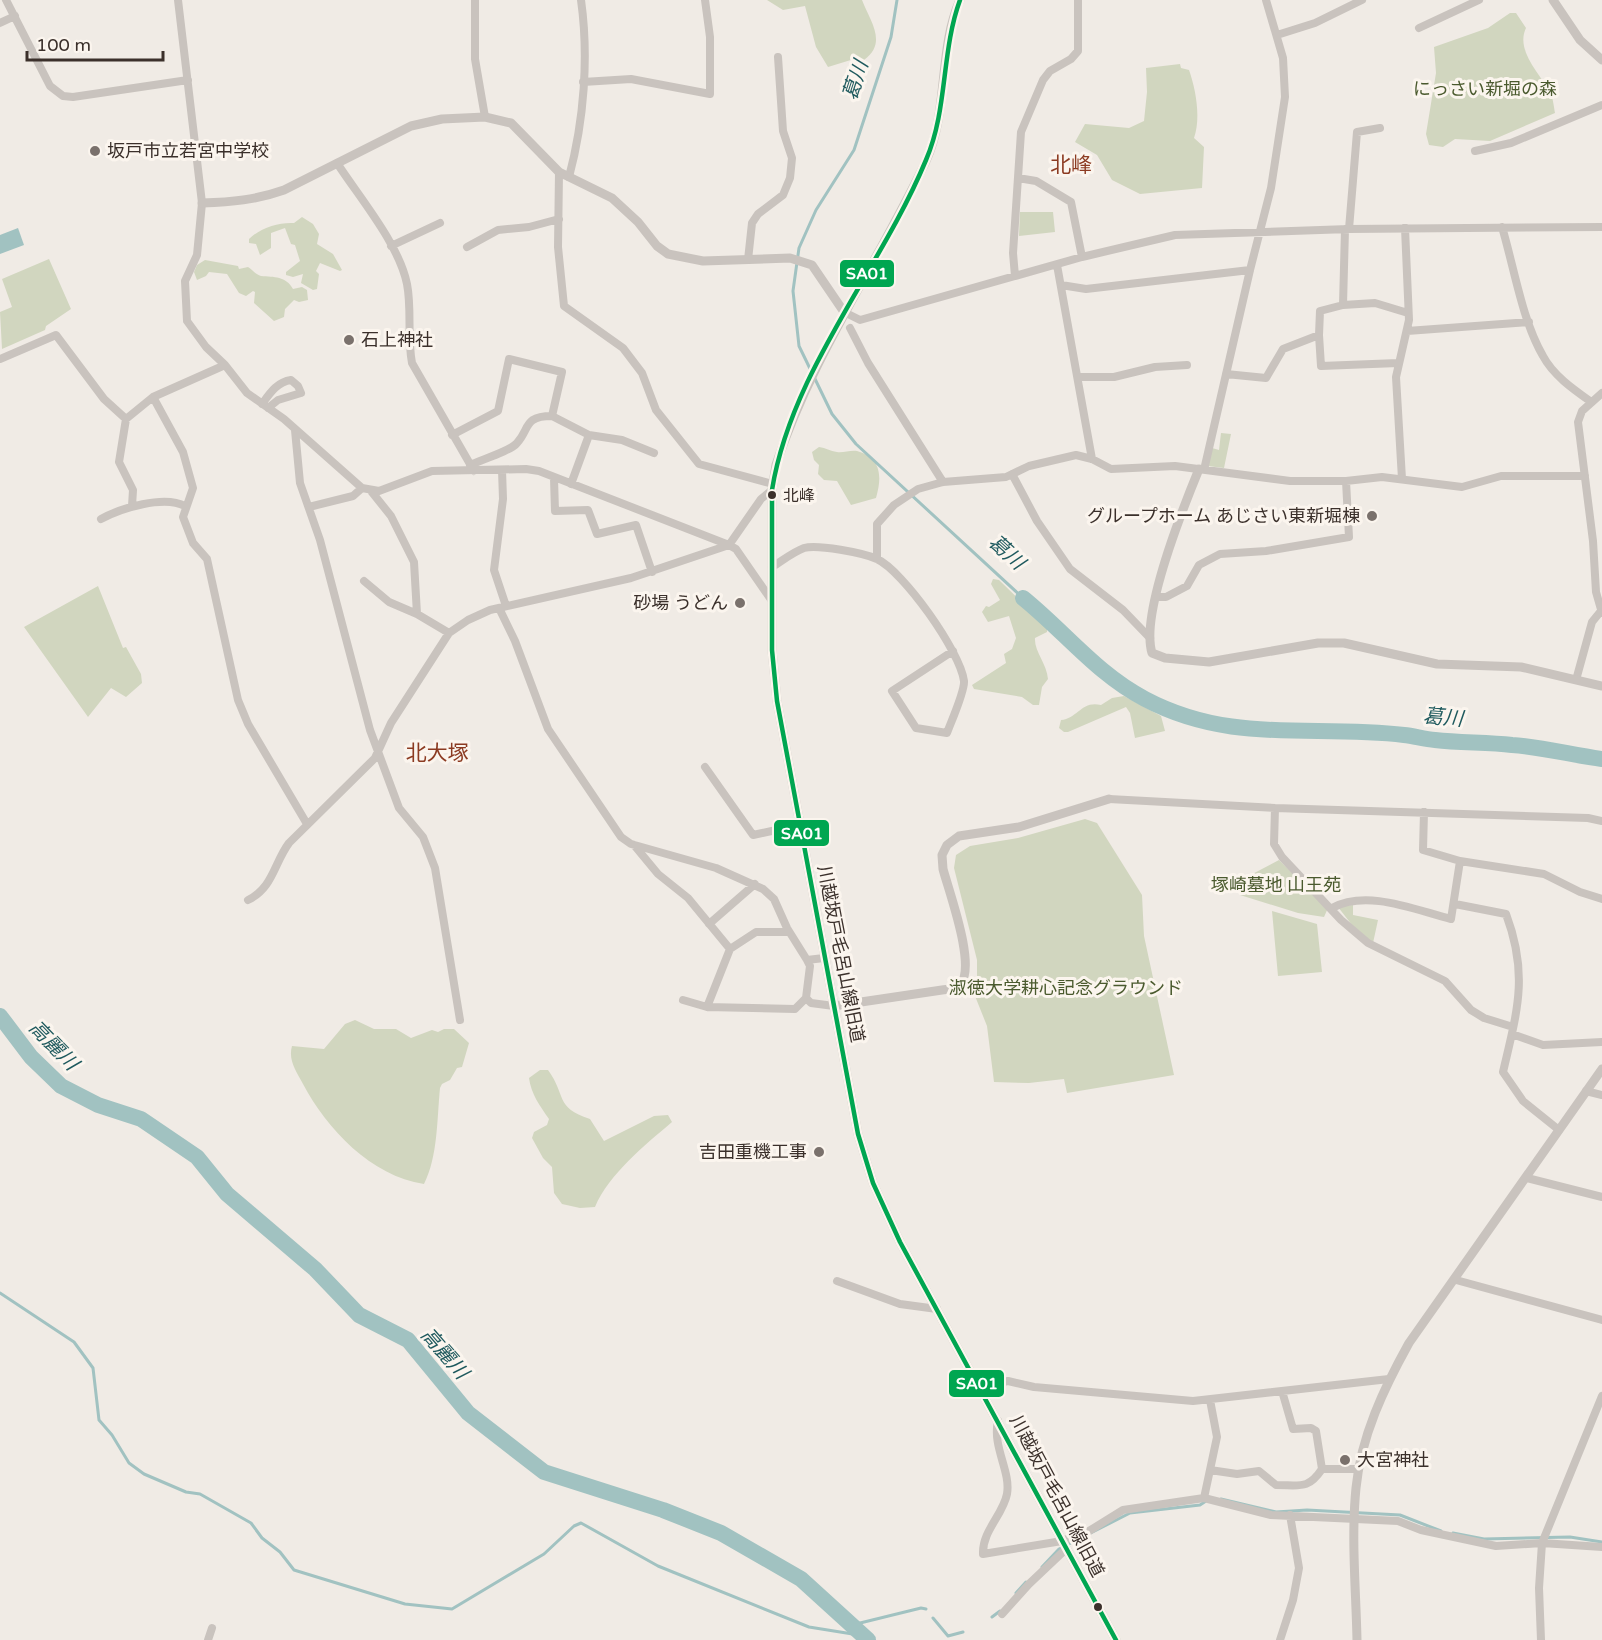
<svg xmlns="http://www.w3.org/2000/svg" width="1602" height="1640" font-family="'Varela Round','Noto Sans JP',sans-serif">
<style>
.green{fill:#d1d6bf}
.water{fill:#a1c2c1}
.lines{fill:none;stroke-linecap:round;stroke-linejoin:round}
.stream{stroke:#a1c2c1;stroke-width:3}
.river{stroke:#a1c2c1;stroke-width:16}
.minor{stroke:#c9c3be;stroke-width:8}
.tertiary{stroke:#c9c3be;stroke-width:9}
.bus-1-casing{stroke:#fbf5ee;stroke-width:9}
.bus-1{stroke:#00a651;stroke-width:4.5}
.poi-dot{fill:#7a716c;stroke:#fbf5ee;stroke-width:2}
.bus-dot{fill:#3b302b;stroke:#fbf5ee;stroke-width:2}
.labels{text-anchor:middle;stroke-width:6;stroke-linejoin:round;paint-order:stroke}
.bus-label{font-size:16px;fill:#3b302b;stroke:#fbf5ee;text-anchor:start}
.park-label{font-size:18px;fill:#4a5a2e;stroke:#fbf5ee}
.poi-label{font-size:18px;fill:#3b302b;stroke:#fbf5ee;text-anchor:start}
.street-label{font-size:18px;fill:#3b302b;stroke:#fbf5ee}
.water-label{font-size:20px;font-style:italic;fill:#1f5a5e;stroke:#fbf5ee}
.quarter-label{font-size:21px;fill:#8c3b22;stroke:#fbf5ee}
.line-badge{stroke:#fbf5ee;stroke-width:2}
.badge-label{font-size:16px;text-anchor:middle;font-weight:bold;fill:#fff}
</style>
<rect width="100%" height="100%" fill="#f0ebe5"/>
<!-- green -->
<path class="green" d="M767,0H862C870,21 888,43 864,60L854,59L828,67L816,47L805,6L783,10Z
M1510,13H1516L1526,28C1515,51 1541,75 1551,94C1553,99 1554,107 1555,113L1490,141L1455,139L1443,147L1429,145L1426,134L1436,73L1434,47L1488,28Z
M1180,64L1181,68L1189,70C1196,90 1201,118 1194,138L1204,147L1202,188L1140,194L1112,180L1097,155L1075,142L1085,124L1129,128L1144,121L1147,92L1146,68Z
M1020,212H1053L1055,232L1019,236Z
M302,217L313,224L319,234L317,244L333,254L342,270L340,271L320,263L316,271L319,274L317,289L313,290L301,283L303,274L293,277L286,275V272L300,261L295,245L291,244L285,228L271,233V248L260,255L256,244L249,243V239C260,228 279,222 294,223Z
M49,259L71,309L46,326L45,330L2,349L0,312L12,307L2,279Z
M205,260L238,266L239,269L248,267C253,270 256,275 261,276C274,277 286,276 293,289L302,287L307,290L308,300L299,302L294,300L285,309L284,317L274,321L254,303L255,292L253,291L246,296L239,293L227,274L209,272L206,276L197,280L194,272L197,265Z
M1221,433L1231,434L1224,468L1208,466L1212,448L1219,450Z
M819,447C826,448 830,451 837,452C843,453 850,450 857,451C882,458 882,477 876,498L851,505L837,481L824,480L818,474L819,465L814,460L812,452Z
M993,579L999,580L1047,627V632L1035,638C1034,651 1047,664 1048,679L1042,687L1039,705H1033L1022,697L974,689L972,685L1006,663L1004,654L1012,649L1016,638L1009,616L988,622L982,612L986,606L989,607L1000,600L991,584Z
M98,586L123,648L126,647L141,674L142,683L126,697L111,688L88,717L24,627Z
M1124,696L1161,716L1165,731L1135,738L1130,713L1126,707L1068,732H1064L1059,728L1061,720C1078,718 1082,700 1101,705L1112,698Z
M1085,819L1097,823L1142,895L1144,936L1174,1075L1067,1093L1064,1079L1029,1083L994,1082L987,1026L973,991L977,976V960L954,868L956,855L970,846L1018,838Z
M1279,860L1328,908L1324,917L1298,913L1240,895L1239,881Z
M1353,905V915L1378,920L1373,943L1352,925L1338,907Z
M1272,911L1317,924L1322,972L1278,976Z
M355,1020L374,1029H396L411,1038L432,1030L438,1032L444,1029H454L469,1043L462,1067L457,1068L450,1080L442,1084L440,1088C437,1118 438,1157 424,1184C371,1176 327,1129 303,1084C296,1071 288,1060 292,1046L324,1049L345,1024Z
M540,1070H548C567,1096 554,1107 590,1119L604,1141L654,1116L668,1115L672,1122C645,1145 609,1174 595,1207L580,1208L562,1204L554,1193L552,1167L543,1158L532,1138L534,1132L547,1125L549,1119C540,1106 531,1094 529,1078Z"/>
<!-- water -->
<path class="water" d="M18,228L24,245L0,254V235Z"/>
<g class="lines">
<!-- stream -->
<path class="stream" d="M897,0L891,37L854,150L816,210L799,248L793,291L799,346L832,414L856,444L1023,598
M0,1293L74,1342L93,1368L99,1420L112,1435L129,1463L144,1474L186,1492L200,1494L251,1523L262,1538L280,1552L294,1570L405,1604L452,1609L544,1554L574,1526L581,1523L658,1566L809,1627L865,1636
M1221,1499L1276,1512L1307,1510L1400,1515L1441,1531
M1453,1533L1484,1539L1570,1537L1602,1542
M1042,1567L1059,1549L1130,1513L1200,1505L1206,1501
M1016,1593L1026,1582
M992,1617L1000,1611
M933,1618L948,1636L963,1632
M852,1625L921,1608L926,1609"/>
<!-- river -->
<path class="river" d="M1023,598C1065,632 1097,674 1145,699C1232,745 1312,724 1404,735C1414,736 1424,739 1435,740C1461,743 1487,742 1512,745C1542,747 1572,755 1602,759
M0,1016L31,1057L61,1086L98,1105L141,1119L197,1157L227,1194L315,1269L359,1315L408,1340L468,1413L544,1472L663,1510L721,1533L801,1579L868,1640"/>
<!-- minor -->
<path class="minor" d="M6,0L50,86L63,96L73,97L188,80
M178,0L202,203L197,255L185,281L187,321L206,347L225,365L247,393L284,419L362,488L379,491L432,471L526,469L539,471L729,545L761,499L772,490
M475,0V59L485,117
M0,23L15,16
M1419,28L1479,0
M1277,35L1315,23L1362,0
M583,82L631,79L710,94V37L705,0
M1475,151L1511,143L1602,105
M337,163C359,197 399,244 407,284C412,309 407,337 412,363L474,471
M559,172L558,247L564,306L623,348L642,373L656,410L699,464L773,484
M569,177C584,121 589,57 581,0
M1018,178L1036,181L1071,202L1082,257
M1502,227C1514,267 1522,320 1543,356C1553,375 1573,389 1590,401
M1349,229L1357,132L1380,128
M391,246L440,223
M467,247L498,230L529,227L559,219
M748,260L752,223L758,214L783,195L790,178L792,158L783,131L778,57
M1057,265L1092,459
M1015,276L1013,253L1021,132L1043,80L1050,71L1071,59L1078,51V0
M1061,285L1086,289L1250,270
M1343,305L1375,303L1408,313
M844,312L860,320L1082,257L1175,235L1349,229L1602,227
M850,328L868,363L943,482
M1407,331L1529,322
M1319,335L1321,366L1398,363
M0,359L56,335L104,399L126,419L153,397L225,365
M1226,374L1266,378L1283,349L1319,335L1320,311L1343,305L1345,229
M1078,377H1114L1155,367L1187,365
M1602,393L1582,411L1578,422L1593,541L1596,592L1602,613
M153,397L183,452L193,488L183,517L193,543L207,559L238,700L248,724L307,824
M262,404C270,393 277,382 291,380L298,386L301,393L278,400L268,408
M126,419L119,462L133,490L132,506
M295,430L300,483L320,540L370,730L399,808L423,837L435,868L460,1020
M452,435L498,411L509,359L562,372L552,416
M470,465C480,460 511,451 517,443C530,429 523,416 552,416L589,435L622,440L654,453
M502,470L503,499L494,570L506,606
M1204,470L1250,270L1271,188L1285,97L1283,58L1266,0
M1012,474L1037,521L1070,569L1123,610L1150,638
M554,478L555,511L588,510L597,534L636,525L652,572
M1402,479L1396,377L1409,320L1405,228
M571,484L589,435
M371,491L391,516L414,562L417,614L449,633
M309,507L353,496L362,488
M101,519C121,508 164,495 185,506
M877,559V524L894,505L918,489L943,482L1006,477L1029,466L1076,455L1092,459L1111,469L1175,466L1290,481H1346L1382,477L1462,487L1501,476H1585
M772,567C782,561 793,552 804,548C817,544 864,553 877,559C903,571 960,651 964,681C965,691 951,722 947,733L916,728L892,691L953,651
M364,581L389,602L417,614
M1157,597H1166L1187,586L1199,565L1220,554L1266,551L1349,537L1346,481
M499,608L515,641L548,729L621,837L631,844L716,868L763,889L774,899L787,928L807,960L824,958
M1576,680L1592,622L1601,611
M705,767L753,835L799,825
M1109,799L1275,808L1588,818L1602,821
M1275,808L1274,844L1282,857L1341,920L1368,943L1445,981L1471,1010L1484,1018L1513,1027
M1424,812L1423,850L1460,861
M634,845L658,874L688,898L730,949
M248,900C273,888 274,863 289,843L375,758L391,723L449,633L468,620L490,610L631,578L729,545L736,549L772,601
M1455,904L1506,914C1529,975 1517,1012 1503,1072L1523,1101L1559,1130
M1332,908C1367,889 1415,910 1451,919L1460,861L1544,874L1580,892L1602,899
M709,924L755,884
M806,998L811,1003L834,1006
M683,1000L707,1007L795,1009L806,998L810,966L807,960
M707,1007L730,949L756,932H789
M1512,1034L1543,1045L1602,1042
M1586,1091L1602,1095
M1527,1178L1602,1197
M1456,1280L1602,1320
M837,1281L900,1304L937,1309
M979,1387L1008,1381L1034,1387L1193,1401L1389,1379
M1282,1391L1293,1429L1311,1428L1316,1431L1322,1469
M998,1421C992,1447 1011,1471 1007,1494C1003,1515 982,1531 983,1554L1062,1541L1089,1531L1123,1510L1204,1498L1271,1515L1398,1521L1421,1530L1496,1546L1542,1543L1602,1547
M1210,1470L1237,1474L1259,1471L1276,1485C1300,1485 1308,1490 1322,1469H1359
M1204,1498L1217,1437L1210,1400
M1002,1614L1029,1584L1066,1549
M208,1640L212,1628
M1280,1640L1293,1600L1299,1568L1290,1515
M1541,1640L1539,1588L1542,1543L1602,1396"/>
<!-- tertiary -->
<path class="tertiary" d="M960,0C938,49 949,110 926,161C878,263 811,357 776,465L772,490V650L777,701L858,1134L873,1183L900,1242L1116,1640
M1553,0L1580,40L1602,60
M202,203C231,202 256,200 284,190L411,126L442,119L485,117L511,123L559,172L612,198L638,222L657,246L668,254L703,261L790,258L812,265L844,312
M1199,469C1183,508 1140,614 1152,653L1165,658L1209,662L1318,643H1344L1437,664L1521,667L1602,686
M834,1006L942,990C948,989 956,989 960,985C977,967 949,892 943,869L942,855L947,845L959,836L1019,827L1109,799
M1357,1640C1356,1590 1351,1538 1356,1488C1361,1436 1384,1388 1409,1343L1602,1069"/>
<!-- bus-1 casing -->
<g class="bus-1-casing">
<path id="bus-1" d="M960,0C941,52 948,109 926,160C881,269 791,371 772,490V650L777,701L858,1134L873,1183L900,1242L1116,1640"/>
</g>
<!-- bus-1 -->
<use href="#bus-1" class="bus-1"/>
</g>
<!-- markers -->
<g class="poi-dot">
<circle cx="95" cy="151" r="6"/>
<circle cx="349" cy="340" r="6"/>
<circle cx="1372" cy="516" r="6"/>
<circle cx="740" cy="603" r="6"/>
<circle cx="819" cy="1152" r="6"/>
<circle cx="1345" cy="1460" r="6"/>
</g>
<g class="bus-dot">
<circle cx="772" cy="495" r="5"/>
<circle cx="1098" cy="1607" r="5"/>
</g>
<g class="labels">
<!-- bus labels -->
<g class="bus-label">
<text x="783" y="501">北峰</text>
</g>
<!-- park labels -->
<g class="park-label">
<text x="1485" y="95">にっさい新堀の森</text>
<text x="1276" y="891">塚崎墓地 山王苑</text>
<text x="1066" y="994">淑徳大学耕心記念グラウンド</text>
</g>
<!-- poi labels -->
<g class="poi-label">
<text x="107" y="157">坂戸市立若宮中学校</text>
<text x="361" y="346">石上神社</text>
<text x="1360" y="522" text-anchor="end">グループホーム あじさい東新堀棟</text>
<text x="728" y="609" text-anchor="end">砂場 うどん</text>
<text x="807" y="1158" text-anchor="end">吉田重機工事</text>
<text x="1357" y="1466">大宮神社</text>
</g>
<!-- street labels -->
<g class="street-label">
<text transform="translate(841 954) rotate(79)" y="6">川越坂戸毛呂山線旧道</text>
<text transform="translate(1057 1496) rotate(62)" y="6">川越坂戸毛呂山線旧道</text>
</g>
<!-- water labels -->
<g class="water-label">
<text transform="translate(855 80) rotate(-72)" y="7">葛川</text>
<text transform="translate(1007 552) rotate(42)" y="7">葛川</text>
<text transform="translate(1443 717) rotate(5)" y="7">葛川</text>
<text transform="translate(54 1045) rotate(46)" y="7">高麗川</text>
<text transform="translate(445 1353) rotate(49)" y="7">高麗川</text>
</g>
<!-- quarter labels -->
<g class="quarter-label">
<text x="1071" y="172">北峰</text>
<text x="437" y="760">北大塚</text>
</g>
</g>
<g class="line-badge">
<rect x="839" y="259" width="56" height="29" rx="6" fill="#00a651"/>
<rect x="773" y="819" width="57" height="28" rx="6" fill="#00a651"/>
<rect x="948" y="1369" width="57" height="29" rx="6" fill="#00a651"/>
</g>
<g class="badge-label">
<text x="867" y="279">SA01</text>
<text x="802" y="839">SA01</text>
<text x="977" y="1389">SA01</text>
</g>
<!-- scale -->
<path d="M27 51v9h136v-9" fill="none" stroke="#3b302b" stroke-width="3"/>
<text x="36" y="51" font-size="18" fill="#3b302b" stroke="#fbf5ee" stroke-width="4.5" paint-order="stroke">100 m</text>
</svg>
